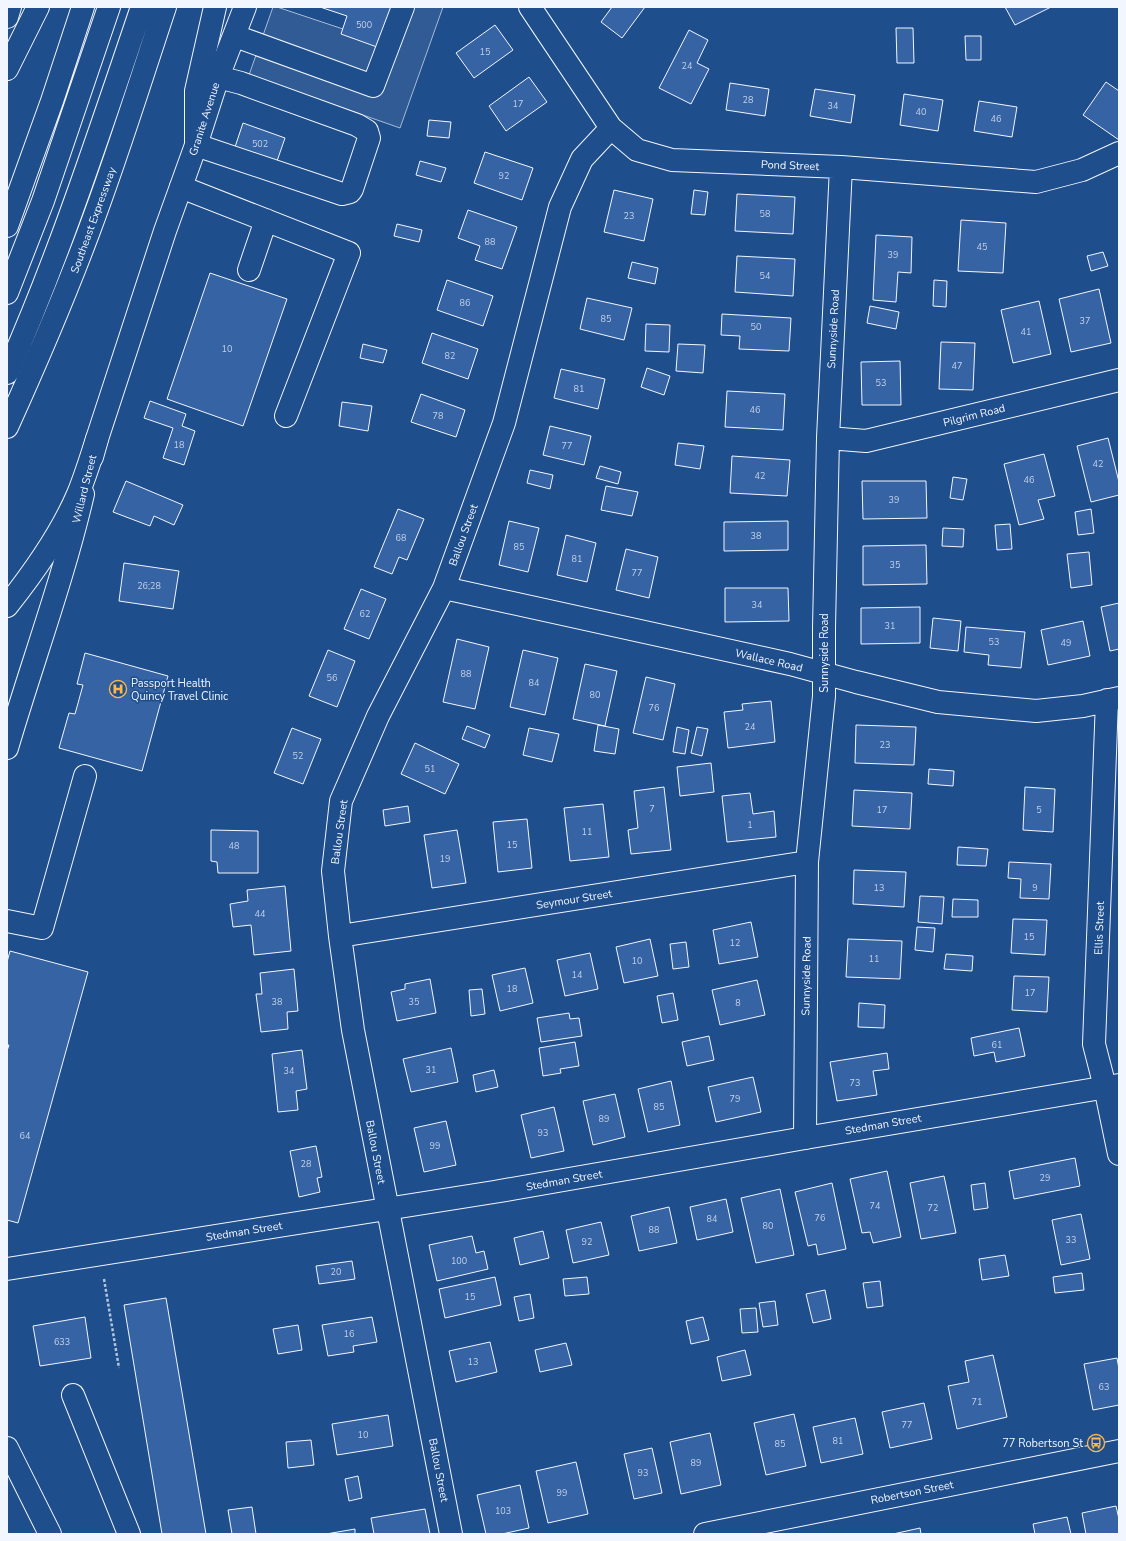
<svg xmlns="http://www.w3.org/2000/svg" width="1126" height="1541" font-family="'Nunito Sans',sans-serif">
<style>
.built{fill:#305b95;stroke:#a8bbd7}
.building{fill:#3563a3;stroke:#f2f6ff}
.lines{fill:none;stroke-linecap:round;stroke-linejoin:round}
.minor-casing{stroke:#f2f6ff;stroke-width:24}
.major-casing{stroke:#f2f6ff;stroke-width:24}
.highway-casing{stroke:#f2f6ff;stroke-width:24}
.path{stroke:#b3c4dc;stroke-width:2.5;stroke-dasharray:3 2;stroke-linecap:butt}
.minor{stroke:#1f4e8c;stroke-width:22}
.major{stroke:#1f4e8c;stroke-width:22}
.highway{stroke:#1f4e8c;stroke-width:22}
.labels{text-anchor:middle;stroke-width:3;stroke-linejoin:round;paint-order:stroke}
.number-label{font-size:9px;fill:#c3d1e8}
.street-label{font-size:11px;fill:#f2f6ff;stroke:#1f4e8c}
.poi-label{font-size:11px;fill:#f2f6ff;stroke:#1f4e8c;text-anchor:start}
</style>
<rect width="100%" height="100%" fill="#1f4e8c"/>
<!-- built -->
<path class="built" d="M273,7H277L382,42L392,7H443L400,128L249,75Z"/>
<!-- building -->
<path class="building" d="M320,7H391L377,47L341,34L347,16Z
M612,7H645L622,38L601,22Z
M1005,7H1051L1015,25Z
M495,25L513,50L474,78L456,53Z
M896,28H913L914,63H897Z
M689,30L708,40L697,63L709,69L691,104L659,88Z
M965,36H981V60H966Z
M529,77L547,102L506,131L489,106Z
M1106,82L1119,91V140L1083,115Z
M730,83L769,89L765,116L726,110Z
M815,89L855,95L851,123L810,116Z
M904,94L943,100L938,131L900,125Z
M979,101L1017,107L1012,137L974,131Z
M429,120L451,122L449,138L427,136Z
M243,123L285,138L276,164L234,150Z
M485,152L533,168L522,200L474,183Z
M420,161L446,168L441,182L416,175Z
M614,190L653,199L644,241L604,232Z
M694,190L708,192L705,215L691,214Z
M737,194L795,197L793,234L735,231Z
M468,210L517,227L502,269L475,260L480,246L458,238Z
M961,220L1006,223L1003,273L958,271Z
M397,224L422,230L419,242L394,236Z
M876,235L912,237L911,273L898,272L896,302L873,300Z
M1103,252L1108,266L1091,271L1087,256Z
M737,256L795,259L793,296L735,292Z
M632,262L658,268L655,284L628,278Z
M210,273L287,299L243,426L167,399Z
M447,280L493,296L483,326L437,310Z
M934,280L947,281L946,307L933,306Z
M1099,289L1111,343L1071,352L1059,299Z
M587,298L632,308L624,340L580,329Z
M1039,301L1051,354L1013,363L1001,310Z
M870,306L899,312L896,329L867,323Z
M722,314L791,318L789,351L739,349L740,336L721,335Z
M646,324L670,325L669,352L645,351Z
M432,333L478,349L468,379L422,363Z
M941,342L975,343L973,390L939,389Z
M363,344L387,350L383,363L360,358Z
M678,344L705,345L703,373L676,371Z
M900,361L901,405H862L861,362Z
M647,368L670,376L664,395L641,387Z
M561,369L605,379L598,409L554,398Z
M727,391L785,394L783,430L725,427Z
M421,394L465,410L456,437L411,422Z
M150,401L186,414L182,426L195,431L184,465L163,458L173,428L144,418Z
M342,402L372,406L368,431L339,426Z
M550,426L591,436L584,465L543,455Z
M1108,438L1119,482V495L1091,502L1077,446Z
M678,443L704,446L700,469L675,465Z
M1044,454L1055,496L1038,500L1044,519L1019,525L1004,464Z
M732,456L790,460L787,496L730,493Z
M600,466L621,472L618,484L596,478Z
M530,470L553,475L550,489L527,483Z
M953,477L967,479L963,500L950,498Z
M126,481L183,505L174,525L154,516L150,526L113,512Z
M862,481H926L927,518L863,519Z
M606,486L638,492L632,516L601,510Z
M398,509L424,519L407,560L399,557L392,574L374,567Z
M1091,509L1094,533L1078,535L1075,512Z
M509,521L539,528L528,572L499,565Z
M788,521V550L724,551V522Z
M1010,524L1012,549L997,550L995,525Z
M943,528L964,529L963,547L942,546Z
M566,535L596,543L587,582L557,575Z
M926,545L927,584L863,585V546Z
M626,549L658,557L649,598L616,590Z
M1089,552L1092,585L1071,588L1067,554Z
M124,563L179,571L173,609L119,601Z
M725,588H788L789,621L725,622Z
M361,589L386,599L369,639L344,629Z
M1119,603V649L1110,651L1101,607Z
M920,607V643L861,644V608Z
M933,618L961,621L958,651L930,648Z
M1083,621L1090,656L1048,665L1041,630Z
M966,627L1025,632L1021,668L988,665L989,655L964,652Z
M457,639L489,647L475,709L443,702Z
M328,650L355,661L337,707L309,696Z
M523,650L558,658L545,715L510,707Z
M85,653L168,676L142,771L59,748L69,713L75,714L83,685L77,684Z
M585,664L617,671L605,726L573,719Z
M646,677L675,684L663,740L633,733Z
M771,701L775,742L728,748L724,712L743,710L742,704Z
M598,725L619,729L615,754L594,751Z
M856,725L916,727L914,765L855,763Z
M467,726L490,735L485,748L462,739Z
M677,727L689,730L685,754L673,752Z
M697,727L708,729L702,756L691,753Z
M292,728L321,739L303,784L274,773Z
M529,728L559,734L552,762L523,755Z
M415,743L459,764L445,794L401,774Z
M711,763L714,792L680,796L677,767Z
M929,769L954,771L953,786L928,784Z
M664,787L671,850L631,854L628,830L638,828L634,791Z
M1025,787L1055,789L1053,832L1023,830Z
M854,790L912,793L910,829L852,826Z
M750,793L753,814L774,811L776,837L727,842L722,796Z
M603,804L609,857L570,861L564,808Z
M408,806L410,822L385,826L383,810Z
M527,819L532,868L498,872L493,822Z
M211,830L258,831V873H218L217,862L211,861Z
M457,830L466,883L432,888L424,835Z
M958,847L988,849L986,866L957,865Z
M1009,862L1051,864L1049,899L1020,898L1021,879L1008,878Z
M854,870L906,872L904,907L853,904Z
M285,886L291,951L254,955L251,925L233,927L230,904L248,901L247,890Z
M920,896L944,897L942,924L918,922Z
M953,899L978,900V917H952Z
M1013,919L1047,920L1045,955L1011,953Z
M751,922L758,957L719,964L713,930Z
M917,927L935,928L933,952L915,950Z
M650,939L658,976L624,983L616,947Z
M848,939L902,941L900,979L846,977Z
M686,942L689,967L673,969L670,944Z
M10,951L88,972L18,1223L7,1220V1051L9,1045H7V962Z
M590,953L598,989L565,996L557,960Z
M946,954L973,956L972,971L944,969Z
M525,968L533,1003L500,1011L492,975Z
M294,969L298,1011L287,1012L288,1029L261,1032L256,994H262L260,973Z
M1014,976L1049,977L1047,1012L1012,1010Z
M430,979L436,1013L397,1021L391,992L405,989V984Z
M757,980L765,1015L720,1025L712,990Z
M482,989L485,1014L471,1016L469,990Z
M673,993L678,1020L662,1023L657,996Z
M859,1003L885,1005L884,1028L858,1027Z
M569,1013L570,1019L579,1018L582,1036L541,1042L537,1018Z
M1019,1028L1025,1056L996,1062L994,1052L974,1056L971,1038Z
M709,1036L714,1060L687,1066L682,1042Z
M575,1042L579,1066L560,1069L561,1073L543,1076L539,1048Z
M451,1048L458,1082L411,1092L403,1059Z
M302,1050L307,1089L296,1091L298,1110L278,1112L272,1054Z
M887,1053L889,1069L873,1071L877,1095L837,1101L830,1062Z
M494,1070L498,1087L476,1092L473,1075Z
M753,1077L761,1112L716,1122L708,1087Z
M671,1081L680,1125L648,1132L638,1089Z
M615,1094L625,1137L593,1145L583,1101Z
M554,1107L564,1151L531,1158L521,1115Z
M446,1121L456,1165L424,1172L414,1128Z
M316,1146L322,1177L317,1178L320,1192L299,1197L290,1151Z
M1075,1158L1080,1186L1014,1199L1009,1171Z
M887,1171L901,1237L873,1243L870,1232L862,1233L850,1179Z
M944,1176L956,1233L921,1239L910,1183Z
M832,1183L846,1249L818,1255L816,1244L808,1246L795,1192Z
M985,1183L988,1208L974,1210L971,1185Z
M780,1189L794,1255L756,1263L741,1198Z
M726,1199L733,1232L697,1240L690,1207Z
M669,1207L677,1243L639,1251L631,1216Z
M1081,1214L1090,1259L1061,1265L1052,1220Z
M601,1222L609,1255L573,1263L566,1230Z
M543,1231L549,1258L520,1265L514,1238Z
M472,1236L476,1253L484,1251L488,1269L437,1281L429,1245Z
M1005,1255L1009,1276L982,1280L979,1259Z
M352,1261L355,1279L319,1284L316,1266Z
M1082,1273L1084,1290L1055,1293L1053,1277Z
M495,1277L501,1305L445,1318L439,1289Z
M587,1277L589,1294L565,1296L563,1279Z
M880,1281L883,1306L867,1308L863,1283Z
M825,1290L831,1319L813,1323L806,1294Z
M530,1294L534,1318L519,1321L514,1297Z
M166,1298L206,1534H162L124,1305Z
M775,1301L778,1325L763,1327L759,1303Z
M756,1308L758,1332L742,1333L740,1309Z
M85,1317L91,1358L40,1366L33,1326Z
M372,1317L377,1342L353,1346L354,1352L328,1356L322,1325Z
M703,1317L709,1340L691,1344L686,1321Z
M298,1325L302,1350L278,1354L273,1329Z
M490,1342L497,1372L456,1382L449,1351Z
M566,1343L572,1365L540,1372L535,1350Z
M745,1350L751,1375L722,1381L717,1357Z
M993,1355L1007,1417L957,1429L948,1386L969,1382L965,1361Z
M1117,1358L1119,1369V1405L1093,1410L1084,1364Z
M924,1403L932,1439L890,1448L882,1412Z
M794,1414L806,1466L766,1475L754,1423Z
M388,1415L393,1446L337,1455L332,1424Z
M855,1418L863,1454L821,1463L813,1427Z
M710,1433L721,1485L681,1494L670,1442Z
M311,1440L314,1465L288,1468L286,1442Z
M652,1448L662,1493L634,1499L624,1454Z
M576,1462L588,1514L548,1523L536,1471Z
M358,1476L362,1498L349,1501L345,1479Z
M520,1485L529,1528L502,1534H486L477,1495Z
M1116,1506L1119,1519V1534H1086L1082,1513Z
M252,1507L256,1534H232L228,1510Z
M425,1509L430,1534H374L371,1518Z
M1067,1517L1071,1534H1035L1033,1524Z
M920,1528L921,1534H893Z
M355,1529V1534H326Z"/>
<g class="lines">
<!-- minor casing -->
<g class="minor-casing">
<path id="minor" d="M530,7L611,128L637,150L672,160L841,167L1036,182L1082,170L1119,153
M235,36L373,86L403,7
M196,145L342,194L350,192L352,189L369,138L367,131L357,125L241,83L218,77
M181,187L349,253L286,416
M249,270L266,220
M828,438L866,441L1119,380
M444,588L790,664L856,682L938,702L1036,711L1083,706L1119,698
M1107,700L1094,1044L1105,1087L1119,1154
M7,921L42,928L85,776
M340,936L807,862
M805,1138L807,862L824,696V628L828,438L841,167
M73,1395L129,1534
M451,1534L353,1030L340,936L333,871L341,801L378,716L444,588L504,423L560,207L582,159L611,128
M705,1534L1119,1451"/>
</g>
<!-- major casing -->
<g class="major-casing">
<path id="major" d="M7,17L10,7
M92,457L97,439L165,231L196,145L218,77L245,7
M7,748C32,663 63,580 83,494
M7,1269L494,1192L805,1138L1119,1085
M7,1448L50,1534"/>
</g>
<!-- highway casing -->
<g class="highway-casing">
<path id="highway" d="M7,69L38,7
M196,145V91L215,7
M7,226L52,101L83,7
M7,293L43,201L109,7
M7,373C60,254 100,130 142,7
M7,427C36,363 64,298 89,231C117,157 140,82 165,7
M7,606C34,572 61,534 78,494C85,477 91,458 97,439"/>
</g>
<!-- path -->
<path class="path" d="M104,1279L119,1368"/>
<!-- minor -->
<use href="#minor" class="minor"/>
<!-- major -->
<use href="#major" class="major"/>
<!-- highway -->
<use href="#highway" class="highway"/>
</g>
<!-- icons -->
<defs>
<g id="hospital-ring" transform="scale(0.9)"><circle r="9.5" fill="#1f4e8c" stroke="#ffb74d" stroke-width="1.5"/><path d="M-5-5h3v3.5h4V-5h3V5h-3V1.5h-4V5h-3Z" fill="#ffb74d"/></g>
<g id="bus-ring" transform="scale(0.9)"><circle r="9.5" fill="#1f4e8c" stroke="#ffb74d" stroke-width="1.5"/><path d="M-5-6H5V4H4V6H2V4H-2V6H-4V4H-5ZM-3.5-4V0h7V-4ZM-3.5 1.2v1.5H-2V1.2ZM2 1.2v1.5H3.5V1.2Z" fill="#ffb74d"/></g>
</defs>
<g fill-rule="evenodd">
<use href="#hospital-ring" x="118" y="689"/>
<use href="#bus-ring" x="1096" y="1443"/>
</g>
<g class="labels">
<!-- number labels -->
<g class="number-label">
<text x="364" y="28">500</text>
<text x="485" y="55">15</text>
<text x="687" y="69">24</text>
<text x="748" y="103">28</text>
<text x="518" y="107">17</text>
<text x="833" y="109">34</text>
<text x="921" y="115">40</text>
<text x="996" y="122">46</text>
<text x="260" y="147">502</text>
<text x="504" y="179">92</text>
<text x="765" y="217">58</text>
<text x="629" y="219">23</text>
<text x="490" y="245">88</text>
<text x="982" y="250">45</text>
<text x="893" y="258">39</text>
<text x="765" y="279">54</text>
<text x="465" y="306">86</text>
<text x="606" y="322">85</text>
<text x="1085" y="324">37</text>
<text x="756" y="330">50</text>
<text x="1026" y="335">41</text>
<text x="227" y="352">10</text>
<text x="450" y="359">82</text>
<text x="957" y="369">47</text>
<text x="881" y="386">53</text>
<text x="579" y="392">81</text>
<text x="755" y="413">46</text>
<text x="438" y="419">78</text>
<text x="179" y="448">18</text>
<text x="567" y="449">77</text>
<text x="1098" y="467">42</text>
<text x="760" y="479">42</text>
<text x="1029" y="483">46</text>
<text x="894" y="503">39</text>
<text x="756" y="539">38</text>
<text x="401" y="541">68</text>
<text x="519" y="550">85</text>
<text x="577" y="562">81</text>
<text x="895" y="568">35</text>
<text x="637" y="576">77</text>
<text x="149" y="589">26;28</text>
<text x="757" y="608">34</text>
<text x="365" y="617">62</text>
<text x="890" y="629">31</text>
<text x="994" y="645">53</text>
<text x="1066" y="646">49</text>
<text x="466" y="677">88</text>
<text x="332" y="681">56</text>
<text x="534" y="686">84</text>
<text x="595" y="698">80</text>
<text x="654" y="711">76</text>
<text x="750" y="730">24</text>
<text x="885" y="748">23</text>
<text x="298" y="759">52</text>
<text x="430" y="772">51</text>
<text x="652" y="812">7</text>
<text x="882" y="813">17</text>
<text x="1039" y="813">5</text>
<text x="750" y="828">1</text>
<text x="587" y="835">11</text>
<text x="512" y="848">15</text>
<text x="234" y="849">48</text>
<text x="445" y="862">19</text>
<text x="879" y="891">13</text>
<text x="1035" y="891">9</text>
<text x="260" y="917">44</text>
<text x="1029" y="940">15</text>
<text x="735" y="946">12</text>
<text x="874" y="962">11</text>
<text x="637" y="964">10</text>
<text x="577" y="978">14</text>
<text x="512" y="992">18</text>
<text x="1030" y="996">17</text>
<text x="277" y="1005">38</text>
<text x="414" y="1005">35</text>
<text x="738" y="1006">8</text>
<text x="997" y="1048">61</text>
<text x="431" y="1073">31</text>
<text x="289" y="1074">34</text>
<text x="855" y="1086">73</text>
<text x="735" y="1102">79</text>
<text x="659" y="1110">85</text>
<text x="604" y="1122">89</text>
<text x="543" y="1136">93</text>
<text x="25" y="1139">64</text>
<text x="435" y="1149">99</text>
<text x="306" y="1167">28</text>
<text x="1045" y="1181">29</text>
<text x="875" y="1209">74</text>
<text x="933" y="1211">72</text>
<text x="820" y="1221">76</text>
<text x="712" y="1222">84</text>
<text x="768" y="1229">80</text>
<text x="654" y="1233">88</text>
<text x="1071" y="1243">33</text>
<text x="587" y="1245">92</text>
<text x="459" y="1264">100</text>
<text x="336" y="1275">20</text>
<text x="470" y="1300">15</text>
<text x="349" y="1337">16</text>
<text x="62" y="1345">633</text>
<text x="473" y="1365">13</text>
<text x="1104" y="1390">63</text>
<text x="977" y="1405">71</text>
<text x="907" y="1428">77</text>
<text x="363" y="1438">10</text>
<text x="838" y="1444">81</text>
<text x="780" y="1447">85</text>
<text x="696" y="1466">89</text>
<text x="643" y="1476">93</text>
<text x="562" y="1496">99</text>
<text x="503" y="1514">103</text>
</g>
<!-- street labels -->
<g class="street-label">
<text transform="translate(204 119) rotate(-72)" y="4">Granite Avenue</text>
<text transform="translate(790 165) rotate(2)" y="4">Pond Street</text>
<text transform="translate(93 220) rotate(-70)" y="4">Southeast Expressway</text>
<text transform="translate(833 329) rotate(-87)" y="4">Sunnyside Road</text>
<text transform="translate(974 415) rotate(-14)" y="4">Pilgrim Road</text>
<text transform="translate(84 489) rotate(-76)" y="4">Willard Street</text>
<text transform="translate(463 535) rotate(-70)" y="4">Ballou Street</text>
<text transform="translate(824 653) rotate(-90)" y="4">Sunnyside Road</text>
<text transform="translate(769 660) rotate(13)" y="4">Wallace Road</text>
<text transform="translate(339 832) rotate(-82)" y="4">Ballou Street</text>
<text transform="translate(574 899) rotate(-9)" y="4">Seymour Street</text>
<text transform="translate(1099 928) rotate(-88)" y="4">Ellis Street</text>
<text transform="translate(806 976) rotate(-89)" y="4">Sunnyside Road</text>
<text transform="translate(883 1124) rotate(-10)" y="4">Stedman Street</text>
<text transform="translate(376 1152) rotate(79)" y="4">Ballou Street</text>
<text transform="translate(564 1180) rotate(-10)" y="4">Stedman Street</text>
<text transform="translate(244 1231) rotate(-9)" y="4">Stedman Street</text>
<text transform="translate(439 1470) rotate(79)" y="4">Ballou Street</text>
<text transform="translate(912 1492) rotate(-11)" y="4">Robertson Street</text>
</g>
<!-- poi labels -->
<g class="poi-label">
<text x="131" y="687">Passport Health<tspan x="131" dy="13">Quincy Travel Clinic</tspan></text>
<text x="1083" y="1447" text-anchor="end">77 Robertson St</text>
</g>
</g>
<!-- border -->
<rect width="1126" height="1541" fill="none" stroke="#f2f6ff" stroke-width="16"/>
</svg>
